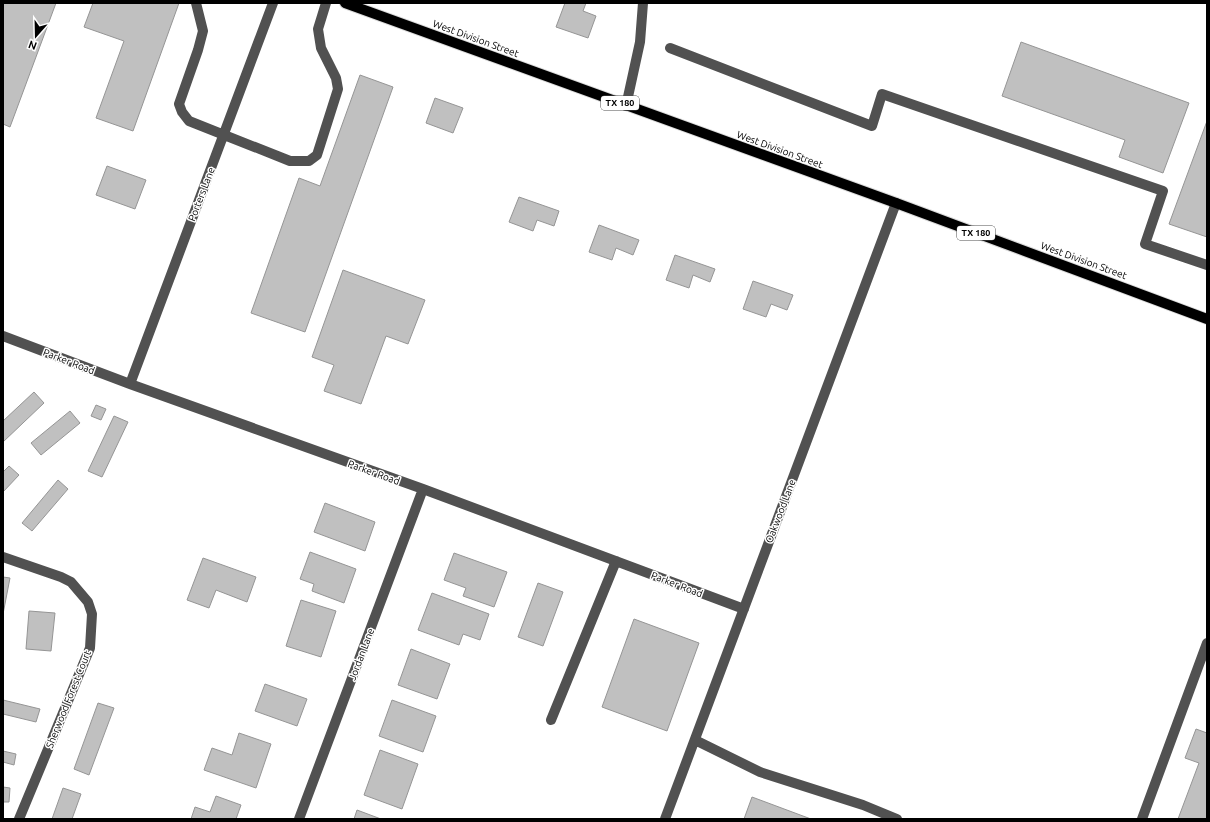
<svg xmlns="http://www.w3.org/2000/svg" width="1210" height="822" font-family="Ubuntu,sans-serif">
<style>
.building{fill:#c0c0c0;stroke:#959595}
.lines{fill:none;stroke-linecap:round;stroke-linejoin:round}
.major-casing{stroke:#dbdbdb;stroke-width:12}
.minor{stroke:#515151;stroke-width:10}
.major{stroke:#000;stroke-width:10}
.labels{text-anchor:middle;stroke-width:3;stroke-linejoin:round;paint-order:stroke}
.shield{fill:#fff;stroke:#4c4c4c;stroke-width:1}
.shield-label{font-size:9px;font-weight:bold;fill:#000}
.street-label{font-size:10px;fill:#000;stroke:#fff}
</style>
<rect width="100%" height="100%" fill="#fff"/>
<!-- building -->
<path class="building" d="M3,3H56L10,127L3,124Z
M93,3H179L133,131L96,118L124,41L84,27Z
M565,3H586L583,11L596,16L588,38L556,27Z
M1021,42L1189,103L1163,173L1119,157L1125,140L1002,96Z
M360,75L393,87L305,332L251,313L299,178L320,186Z
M435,98L463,108L453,133L426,123Z
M1207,121V237L1169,224Z
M107,166L146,180L135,209L96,195Z
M519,197L559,211L554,226L537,220L533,231L509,222Z
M599,225L639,240L633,255L616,248L612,260L589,252Z
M675,255L715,269L710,282L693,275L689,288L666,280Z
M343,270L425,300L408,344L386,336L361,404L324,391L334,365L312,357Z
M753,281L793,295L787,310L771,304L766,317L743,309Z
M34,392L44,403L3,442V421Z
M96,405L106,409L101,420L91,416Z
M70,411L80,423L41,455L31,443Z
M114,416L128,422L102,477L88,471Z
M9,466L19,475L3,492V472Z
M58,480L68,489L32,531L22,523Z
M325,503L375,522L365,551L314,532Z
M310,552L356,569L344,603L312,591L314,584L300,579Z
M454,553L507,572L494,607L463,596L466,588L444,580Z
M203,558L256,577L247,602L216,590L209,608L187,600Z
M3,577L10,578L3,614Z
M538,583L563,592L543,646L518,637Z
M432,593L489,614L480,640L463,634L459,645L418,630Z
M301,600L336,611L321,657L286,646Z
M29,611L55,613L51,651L26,649Z
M634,619L699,643L667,731L602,707Z
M411,649L450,664L437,699L398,685Z
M265,684L307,699L297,726L255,711Z
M3,700L40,709L36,722L3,714Z
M392,700L436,716L423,752L379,736Z
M98,703L114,708L89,775L74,769Z
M1196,729L1207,733V819H1178L1199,763L1185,758Z
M239,733L271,744L256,788L204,770L212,748L232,755Z
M380,750L418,764L402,809L364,795Z
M3,751L16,754L14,765L3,762Z
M3,787L10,788L9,802H3Z
M63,788L81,794L72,819H52Z
M216,796L241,805L236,819H191L195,807L210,812Z
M752,797L811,819H744Z
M357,810L381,819H354Z"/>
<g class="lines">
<!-- major casing -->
<g class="major-casing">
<path id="major" d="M345,3L896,203L1207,319"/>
</g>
<!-- minor -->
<path class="minor" d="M196,3L203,31L198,50L179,104L182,112L189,121L290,161H309L317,155L338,89L336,78L321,48L318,29L326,3
M670,48L872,126L882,94L1163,191L1145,244L1207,265
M626,106L640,42L643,3
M3,336L130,384L423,489L744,609
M130,384L273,3
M3,557L61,577L71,582L88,602L92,614L90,648L19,819
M551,720L616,561
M695,740L760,772L863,805L897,819
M299,819L423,489
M665,819L896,203
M1142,819L1207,643"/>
<!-- major -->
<use href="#major" class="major"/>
</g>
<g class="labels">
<!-- shield labels -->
<g class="shield">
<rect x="601" y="96" width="38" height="14" rx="3"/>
<rect x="957" y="226" width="38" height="14" rx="3"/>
</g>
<g class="shield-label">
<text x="620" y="106">TX 180</text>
<text x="976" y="236">TX 180</text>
</g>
<!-- street labels -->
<g class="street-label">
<text transform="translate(476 38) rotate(20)" y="4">West Division Street</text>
<text transform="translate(780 149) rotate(20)" y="4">West Division Street</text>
<text transform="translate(201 194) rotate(-69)" y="4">Porters Lane</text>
<text transform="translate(1084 260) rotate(20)" y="4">West Division Street</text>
<text transform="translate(69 361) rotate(21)" y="4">Parker Road</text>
<text transform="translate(374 472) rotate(20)" y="4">Parker Road</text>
<text transform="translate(780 511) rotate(-69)" y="4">Oakwood Lane</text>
<text transform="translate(677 584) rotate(21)" y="4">Parker Road</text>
<text transform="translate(361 654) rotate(-69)" y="4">Jordan Lane</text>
<text transform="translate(68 699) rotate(-68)" y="4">Sherwood Forest Court</text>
</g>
</g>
<!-- border -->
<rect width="1210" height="822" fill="none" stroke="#000000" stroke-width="8"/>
<!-- north arrow -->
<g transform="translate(36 36) rotate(200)" stroke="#ffffff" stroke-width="3" paint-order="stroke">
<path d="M0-3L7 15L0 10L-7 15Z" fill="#000000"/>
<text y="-6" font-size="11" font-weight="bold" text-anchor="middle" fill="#000000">N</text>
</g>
</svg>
